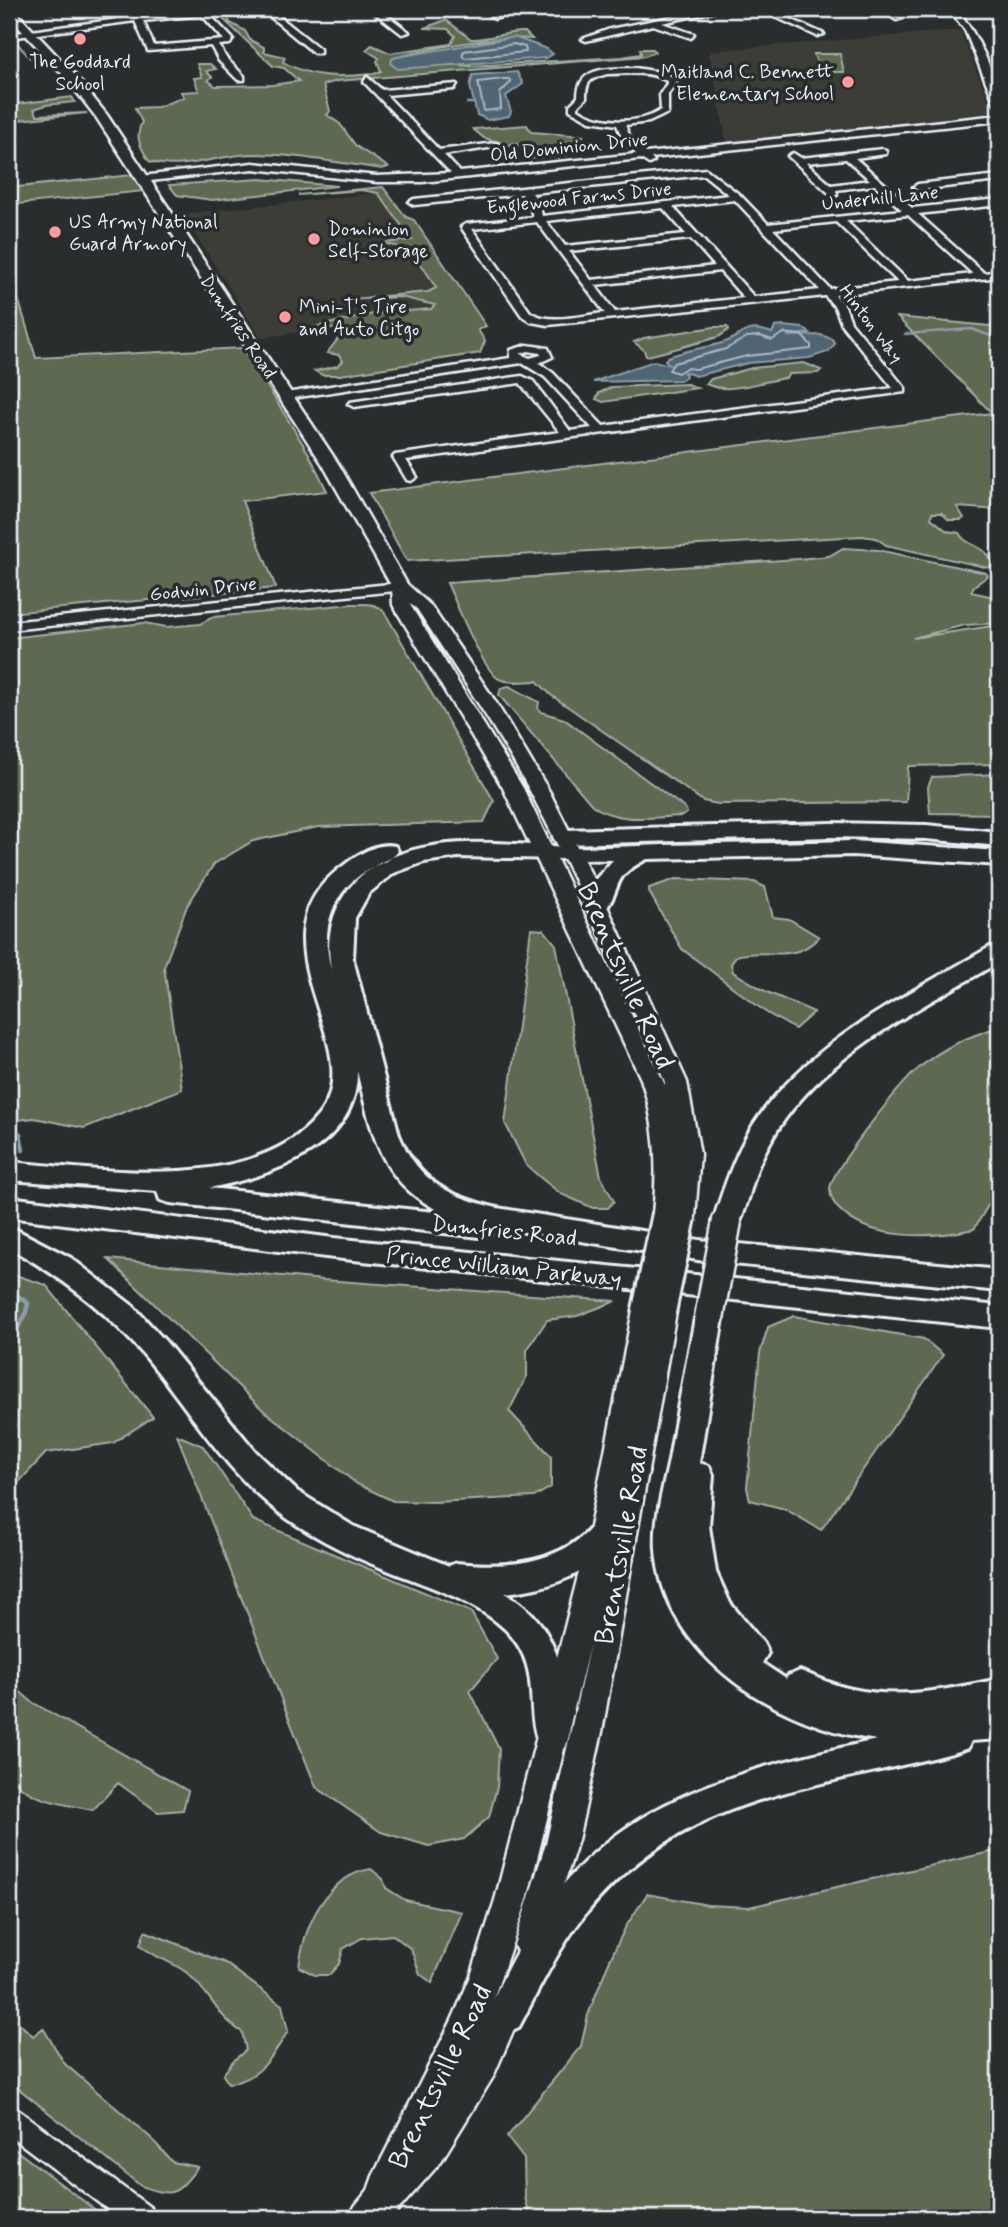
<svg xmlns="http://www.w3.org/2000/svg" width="1008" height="2227" font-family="Mynerve,sans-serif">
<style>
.built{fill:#3c3c38}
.green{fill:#5d6a51;stroke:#a2aea4;stroke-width:2}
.water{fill:#4f6573;stroke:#8c9da8;stroke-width:2}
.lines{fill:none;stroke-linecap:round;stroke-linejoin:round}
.shore{stroke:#abb9c3;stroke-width:2}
.stream-far1{stroke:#8c9da8;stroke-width:2.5}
.stream{stroke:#8c9da8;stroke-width:4.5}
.minor-casing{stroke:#e8f1f8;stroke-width:5}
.major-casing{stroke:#e8f1f8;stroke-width:5}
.highway-casing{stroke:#e8f1f8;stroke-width:6}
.minor{fill:#2a2d2e;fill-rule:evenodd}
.major{fill:#2a2d2e;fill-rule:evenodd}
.highway{fill:#2a2d2e;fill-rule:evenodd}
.major-bridge-casing{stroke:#e8f1f8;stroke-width:30;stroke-linecap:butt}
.highway-bridge-casing{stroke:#e8f1f8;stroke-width:33;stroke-linecap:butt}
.major-bridge{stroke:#2a2d2e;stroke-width:24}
.highway-bridge{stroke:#2a2d2e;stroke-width:28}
.poi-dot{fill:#ff9aa2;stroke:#2a2d2e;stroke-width:2.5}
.labels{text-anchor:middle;stroke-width:7;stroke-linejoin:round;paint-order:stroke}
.far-poi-label{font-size:19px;fill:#e8f1f8;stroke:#2a2d2e;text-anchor:start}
.far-street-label{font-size:19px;fill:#e8f1f8;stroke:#2a2d2e}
.street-label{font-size:23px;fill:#e8f1f8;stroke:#2a2d2e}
.near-street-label{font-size:28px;fill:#e8f1f8;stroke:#2a2d2e}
</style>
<rect width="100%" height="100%" fill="#2a2d2e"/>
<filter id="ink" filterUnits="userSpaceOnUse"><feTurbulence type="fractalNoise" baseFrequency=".0143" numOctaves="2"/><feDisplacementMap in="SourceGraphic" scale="14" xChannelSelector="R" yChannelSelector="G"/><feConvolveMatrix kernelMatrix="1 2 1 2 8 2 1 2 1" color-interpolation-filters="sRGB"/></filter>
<g filter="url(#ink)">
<!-- built -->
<path class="built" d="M960,30L994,114L727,143L709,51Z
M378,193L459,305L261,338L182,214Z"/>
<!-- green -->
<path class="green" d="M254,13L230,17L229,22L245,31L250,40L264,47V52L285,57L283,62C313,79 341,77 374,74L381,71L377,61L379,58L366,50L372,45L390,53L451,44L455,36L448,29L424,28L446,20L471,39C490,40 505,31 525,32L532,39C495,35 429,48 392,59L471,66L622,57L641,54L640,49H653L655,52L645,56L337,81L323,85L330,111L327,115L340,124L356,146L388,167L382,169C339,163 295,154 251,154C218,155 181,172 149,161C141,148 134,137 142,122L135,108L158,107L184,97L181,92L199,91L194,78L202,77L197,64H210L216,69L206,71L212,77L208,80L215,86L272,85L299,81L284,68L273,66L220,16Z
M814,54H840L844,72H820Z
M72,97L75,102L46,105L34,109L37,115L87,113L9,121V105Z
M527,125L531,132L584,136L563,144L561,151L565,155L527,159L524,158L527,152L517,144L512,143L513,146L484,138L473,129Z
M132,175L144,191L9,205V188Z
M260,179L337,186L212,200L177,195L169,185Z
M383,187L406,217L414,220L486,326L478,330L485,341L480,353L340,375H322L315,371L337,366L343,361L339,355L327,353L341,335L334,329H306L373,314L431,309L435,305L400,297L343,300L428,292L436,288L424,268L413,258H396L408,255L399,247L383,243L412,240L378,193L361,190L298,195Z
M9,268L36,358L244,348L309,454L327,491L242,501L276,588L9,613Z
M897,317L999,327V510L957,507L964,518L961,520H949L942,513H932L931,518L947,531L959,533C967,548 985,543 993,564L989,568L886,545L876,538L862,536L407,561L369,493L992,413Z
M714,327H727L729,329C727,331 722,335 720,336C716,338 650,356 646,356L644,350L634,342L644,338Z
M804,363L821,370L818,373L789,374L786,378C762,381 728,395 706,384L711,379L752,368Z
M688,384L697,388L603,402L596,399L599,393L612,387Z
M843,548L878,550L986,573L988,576L974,586L971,592L999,598V623L965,625L913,638L999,625V764L910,766L908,767L906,802L718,804L703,801L551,695L537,681C525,681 511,684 499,679C483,671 456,602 447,583L798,559L829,556Z
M352,604C364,604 377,602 385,613L494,801L484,822L318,827L253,841L214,864L187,906L164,967L182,1089L84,1128L34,1118L9,1121V638L144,623L167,627L200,624L213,617Z
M509,686L539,702L538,709L541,712L564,719L686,809L687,813L682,816C652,817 617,824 592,805L499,695L501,688Z
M999,774V814L930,813L928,787L932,777Z
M676,879L754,882L765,887L773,917L789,919L819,937C793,965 767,947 736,956L731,964L733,972L767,992L814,1012L795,1029L767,1013L682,949L649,892V888Z
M531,929L544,930L556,945L601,1177L614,1201L608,1208H593L561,1194L542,1179L526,1165L505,1123Z
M999,1027V1187L974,1229C934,1238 871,1241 841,1211C834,1205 830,1198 830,1188C832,1170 902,1081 919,1068C943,1047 969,1036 999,1027Z
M108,1259L324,1280L616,1301L577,1316L547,1320L527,1350V1376L509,1411L551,1456V1487L534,1497L435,1502L393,1501L357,1484L263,1410Z
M9,1273L46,1285L153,1417L113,1443L46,1453L16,1485L9,1503Z
M794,1316L924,1339L943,1355L821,1530L785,1509L750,1500L747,1488L760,1353L768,1327Z
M177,1435L203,1446L253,1520L471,1612L497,1659L470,1691L499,1749L497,1787L489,1817L464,1839L429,1846L381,1832L316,1787Z
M9,1682L32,1702L188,1791L183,1810L158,1812L118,1783L93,1810C64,1804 26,1801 9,1774Z
M999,1850V2218H530L525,2197L524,2159L507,2137L581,2046L588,2015L608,1964L625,1928L647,1894L708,1905L749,1907Z
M371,1869L383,1879L386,1888L405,1900L462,1912L432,1983L420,1974L411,1949L393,1935L362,1938L343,1949L339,1964L329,1975H315L299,1967C304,1926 326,1876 371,1869Z
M145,1931L225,1963L282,2005L288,2031C274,2055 258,2082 228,2083L223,2075L233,2061L246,2050L242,2032C217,2017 209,1991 187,1973C172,1961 154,1958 140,1945Z
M9,2014L33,2036L43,2028L65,2064L151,2138L172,2162L198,2167C176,2194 175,2198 141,2186L9,2081Z
M9,2145L106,2218H9Z"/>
<!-- water -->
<path class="water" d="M514,37L547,49L553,54L546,58L398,69L391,64L392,59L397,57Z
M517,72L523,84L506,96L511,112L509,116L488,120L477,115L470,86L473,75Z
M783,326L803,328L810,333L787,336L821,335L832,339L835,344L828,352L809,358L748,363L696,376L684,372L686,376L682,380L593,382L654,361L670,365L665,360L668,357C686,350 704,348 722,343C745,336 743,323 772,333L775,327Z"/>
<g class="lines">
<!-- shore -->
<path class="shore" d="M514,44L525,47L526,52L465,58L462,55L464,51Z
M503,79H509L511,82L500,93L501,109L484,111L478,82Z
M784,333L801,335L811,345V349L747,356L696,369L686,368L678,373L669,370L674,363L726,349L747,337L760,336L772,340Z"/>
<!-- stream-far1 -->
<path class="stream-far1" d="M12,38L33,61
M467,103H474
M905,334L972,329L999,339"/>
<!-- stream -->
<path class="stream" d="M9,1124L20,1134L23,1150
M9,1290L28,1303L25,1316L9,1342"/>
<!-- minor casing -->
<g class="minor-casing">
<path id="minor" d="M44,9H55L56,10L52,12Z
M196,9H250L210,15L233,39L230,44L219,45L226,58L244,76V80H238L219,61L211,46L148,51L135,21L9,38V34L133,17L131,12L135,10L141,16L197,11ZM202,15L224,40L154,46L143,21Z
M261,9H270L320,49V53H314Z
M370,9H379L409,32L402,34Z
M480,9H489L501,17L494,19Z
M710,9H725L662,23L694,34L691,38L653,25L586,41L582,39L610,29Z
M758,9H768L824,34L817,36Z
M880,9H889L903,18L896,20Z
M949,9H957C975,32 999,76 999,107L995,104L965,30Z
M635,68L667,73L677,82L668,94V113L649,122L625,125L630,137L646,153L999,115V121L651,158L654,161L649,164L641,159L422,182H377L253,169L142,182L137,179L142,176L253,163L377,176L451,173L364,82L367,77L382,90L457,84L454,89L386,95L439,150L496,143L501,146L444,155L460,172L636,154L623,140L617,125L590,121L570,110V105L578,97C578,65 610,69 635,68ZM607,74C626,74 652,70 668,82L660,94L661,110C638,125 600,124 578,109V106L586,98C586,80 590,79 607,74Z
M883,149L886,150V154L855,158L912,208L999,199V205L918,214L984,273L999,271V277L835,295L845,306L851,322L905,388V392L406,460L417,477L411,481L407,480L393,457L395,455L560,432L520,383L354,407L348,404L350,402L522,376L533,381L570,431L592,428L545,377L522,363L286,399L280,396L286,393L510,358L511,350L527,345L548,348L552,357L539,363L553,373L603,426L893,388L842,325L835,307L825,296L548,325L531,322L522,316L461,227L466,224L533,217L529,202L522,194L414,205L409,202L414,199L706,169L740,195L768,224L902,210L875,185L836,190L837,195H831L788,156L793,153L801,158ZM846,159L870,180L831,185L806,163ZM704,175L729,195L542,216L539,202L532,193ZM735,200L820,290L754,297L673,207ZM663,208L686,234L565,246L546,221ZM908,215L973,274L908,281L846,221ZM537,222L605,313C582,315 550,325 530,312L472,229ZM836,222L898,282L830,289L773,229ZM691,239L715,266L591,280L569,251ZM720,271L744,298L615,312L595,285ZM528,351L540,353L541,355L530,358L520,354Z
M999,175V181L918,190L913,187L918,184Z
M400,583L406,587L405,590L9,630V622Z
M9,2106L18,2110L151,2208L154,2218H119L9,2135Z"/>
</g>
<!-- major casing -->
<g class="major-casing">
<path id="major" d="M9,9H13L74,74L107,115L339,465L407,584L431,606L495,701L549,791L607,906L687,1082L700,1154L695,1217L691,1223L683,1226L673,1220L665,1223L657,1220L653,1214C658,1167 656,1124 641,1079L503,788L393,605L392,587L323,465L96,117L66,78L9,17ZM409,603L417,609C456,669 496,728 530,791C580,885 622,984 665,1082V1085L523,788Z
M645,1301L655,1305L663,1303L672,1305L676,1312L602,1732L578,1840L541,1956L530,1961L519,1956L514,1945L547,1840L590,1643L527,1900L493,2000L498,1990L510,1985L522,1990L526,2001L493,2077L440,2163L391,2218H349L355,2206L368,2190L373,2176L452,2020L471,1976L495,1900L588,1537L633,1310L636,1303Z"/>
</g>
<!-- highway casing -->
<g class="highway-casing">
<path id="highway" d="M832,823L926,825L999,832V846L926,839L832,837L564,844L556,842L553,837L556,832L564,830Z
M853,841L999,851V865L853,855L647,859C610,878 624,883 605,911L597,913L589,911L585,906L595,880L613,860L458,857L424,862L394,873L369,893L355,918L353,959L399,1135C419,1183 449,1196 497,1208L699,1240L999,1270V1291L704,1261L494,1227L490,1234L480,1237L170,1203L160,1200L157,1191L9,1180V1162C97,1169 254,1195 318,1116C375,1046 237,939 347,863C360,853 379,842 395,846L398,851C392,861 376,864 366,871C329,894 320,933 332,972C322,930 339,885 378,864C436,832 508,845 571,847C601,848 632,846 662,845C725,844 789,843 853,841ZM357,1071C373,1135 379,1183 444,1213L209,1188C271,1176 358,1148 357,1071Z
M999,945V962C922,1008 829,1051 778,1129C770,1142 761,1158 756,1172C750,1191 746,1211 737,1228L727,1231L717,1228L713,1221C725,1185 736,1149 758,1118C815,1038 908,995 990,947Z
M9,1197L334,1238L999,1306V1328L334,1258L9,1217Z
M9,1226L71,1258L133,1306L166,1342L256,1452L297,1491L353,1526L449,1566L456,1563C512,1569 574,1563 605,1509C613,1495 615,1478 622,1463L633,1460L644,1463L648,1472C624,1550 589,1584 505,1593C518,1601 530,1610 539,1622C560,1649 580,1716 565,1748L553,1752L541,1748C522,1708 545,1669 505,1629C474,1600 430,1587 392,1572C356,1558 320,1541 288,1519C228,1477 191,1411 145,1356C106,1311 61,1276 9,1248Z
M709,1307L719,1310L723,1318L699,1463L709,1466L713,1475L709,1526L716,1572L730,1603L763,1643L768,1653L762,1663L786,1679L788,1676L800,1671C817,1677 834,1686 852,1689C901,1700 951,1689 999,1679V1739L971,1741L968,1748L956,1752C814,1790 683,1792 584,1916C557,1950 539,1990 519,2027L506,2033L493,2027L487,2014C569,1818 684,1781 877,1740C780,1727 663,1658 656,1549C654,1519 663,1489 669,1460C677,1412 686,1365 695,1318L699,1310Z"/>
</g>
<!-- minor -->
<use href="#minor" class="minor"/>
<!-- major -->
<use href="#major" class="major"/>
<!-- highway -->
<use href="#highway" class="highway"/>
<!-- major-bridge casing -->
<g class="major-bridge-casing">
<path id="major-bridge" d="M645,1310L665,1214
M663,1312L683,1217"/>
</g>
<!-- highway-bridge casing -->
<g class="highway-bridge-casing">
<path id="highway-bridge" d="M709,1318L727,1221"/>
</g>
<!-- major-bridge -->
<use href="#major-bridge" class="major-bridge"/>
<!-- highway-bridge -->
<use href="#highway-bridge" class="highway-bridge"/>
</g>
</g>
<!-- markers -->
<g class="poi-dot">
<circle cx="80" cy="39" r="7"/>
<circle cx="848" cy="82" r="7"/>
<circle cx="55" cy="232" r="7"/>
<circle cx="314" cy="239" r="7"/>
<circle cx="285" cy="317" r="7"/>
</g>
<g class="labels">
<!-- far-poi labels -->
<g class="far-poi-label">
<text x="80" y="68" text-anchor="middle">The Goddard<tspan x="80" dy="22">School</tspan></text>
<text x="834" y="78" text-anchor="end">Maitland C. Bennett<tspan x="834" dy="22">Elementary School</tspan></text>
<text x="69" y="228">US Army National<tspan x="69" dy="22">Guard Armory</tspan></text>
<text x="328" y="235">Dominion<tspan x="328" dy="22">Self-Storage</tspan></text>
<text x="299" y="313">Mini-T's Tire<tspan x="299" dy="22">and Auto Citgo</tspan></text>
</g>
<!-- far-street labels -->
<g class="far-street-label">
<text transform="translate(569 146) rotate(-6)" y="7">Old Dominion Drive</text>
<text transform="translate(579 197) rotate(-6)" y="7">Englewood Farms Drive</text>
<text transform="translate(880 197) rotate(-6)" y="7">Underhill Lane</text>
<text transform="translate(872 323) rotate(53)" y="7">Hinton Way</text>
<text transform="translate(239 326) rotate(56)" y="7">Dumfries Road</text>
<text transform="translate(203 588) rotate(-6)" y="7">Godwin Drive</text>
</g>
<!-- street labels -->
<g class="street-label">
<text transform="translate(504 1230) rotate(6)" y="8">Dumfries Road</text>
<text transform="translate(504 1266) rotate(6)" y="8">Prince William Parkway</text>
</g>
<!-- near-street labels -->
<g class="near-street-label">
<text transform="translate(627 975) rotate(66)" y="10">Brentsville Road</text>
<text transform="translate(620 1545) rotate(-80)" y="10">Brentsville Road</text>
<text transform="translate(439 2076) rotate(-64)" y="10">Brentsville Road</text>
</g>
</g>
<!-- margin -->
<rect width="1008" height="2227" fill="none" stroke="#2a2d2e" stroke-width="35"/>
<rect x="18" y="18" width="973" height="2192" fill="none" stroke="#e8f1f8" stroke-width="2.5" filter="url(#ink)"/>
</svg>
